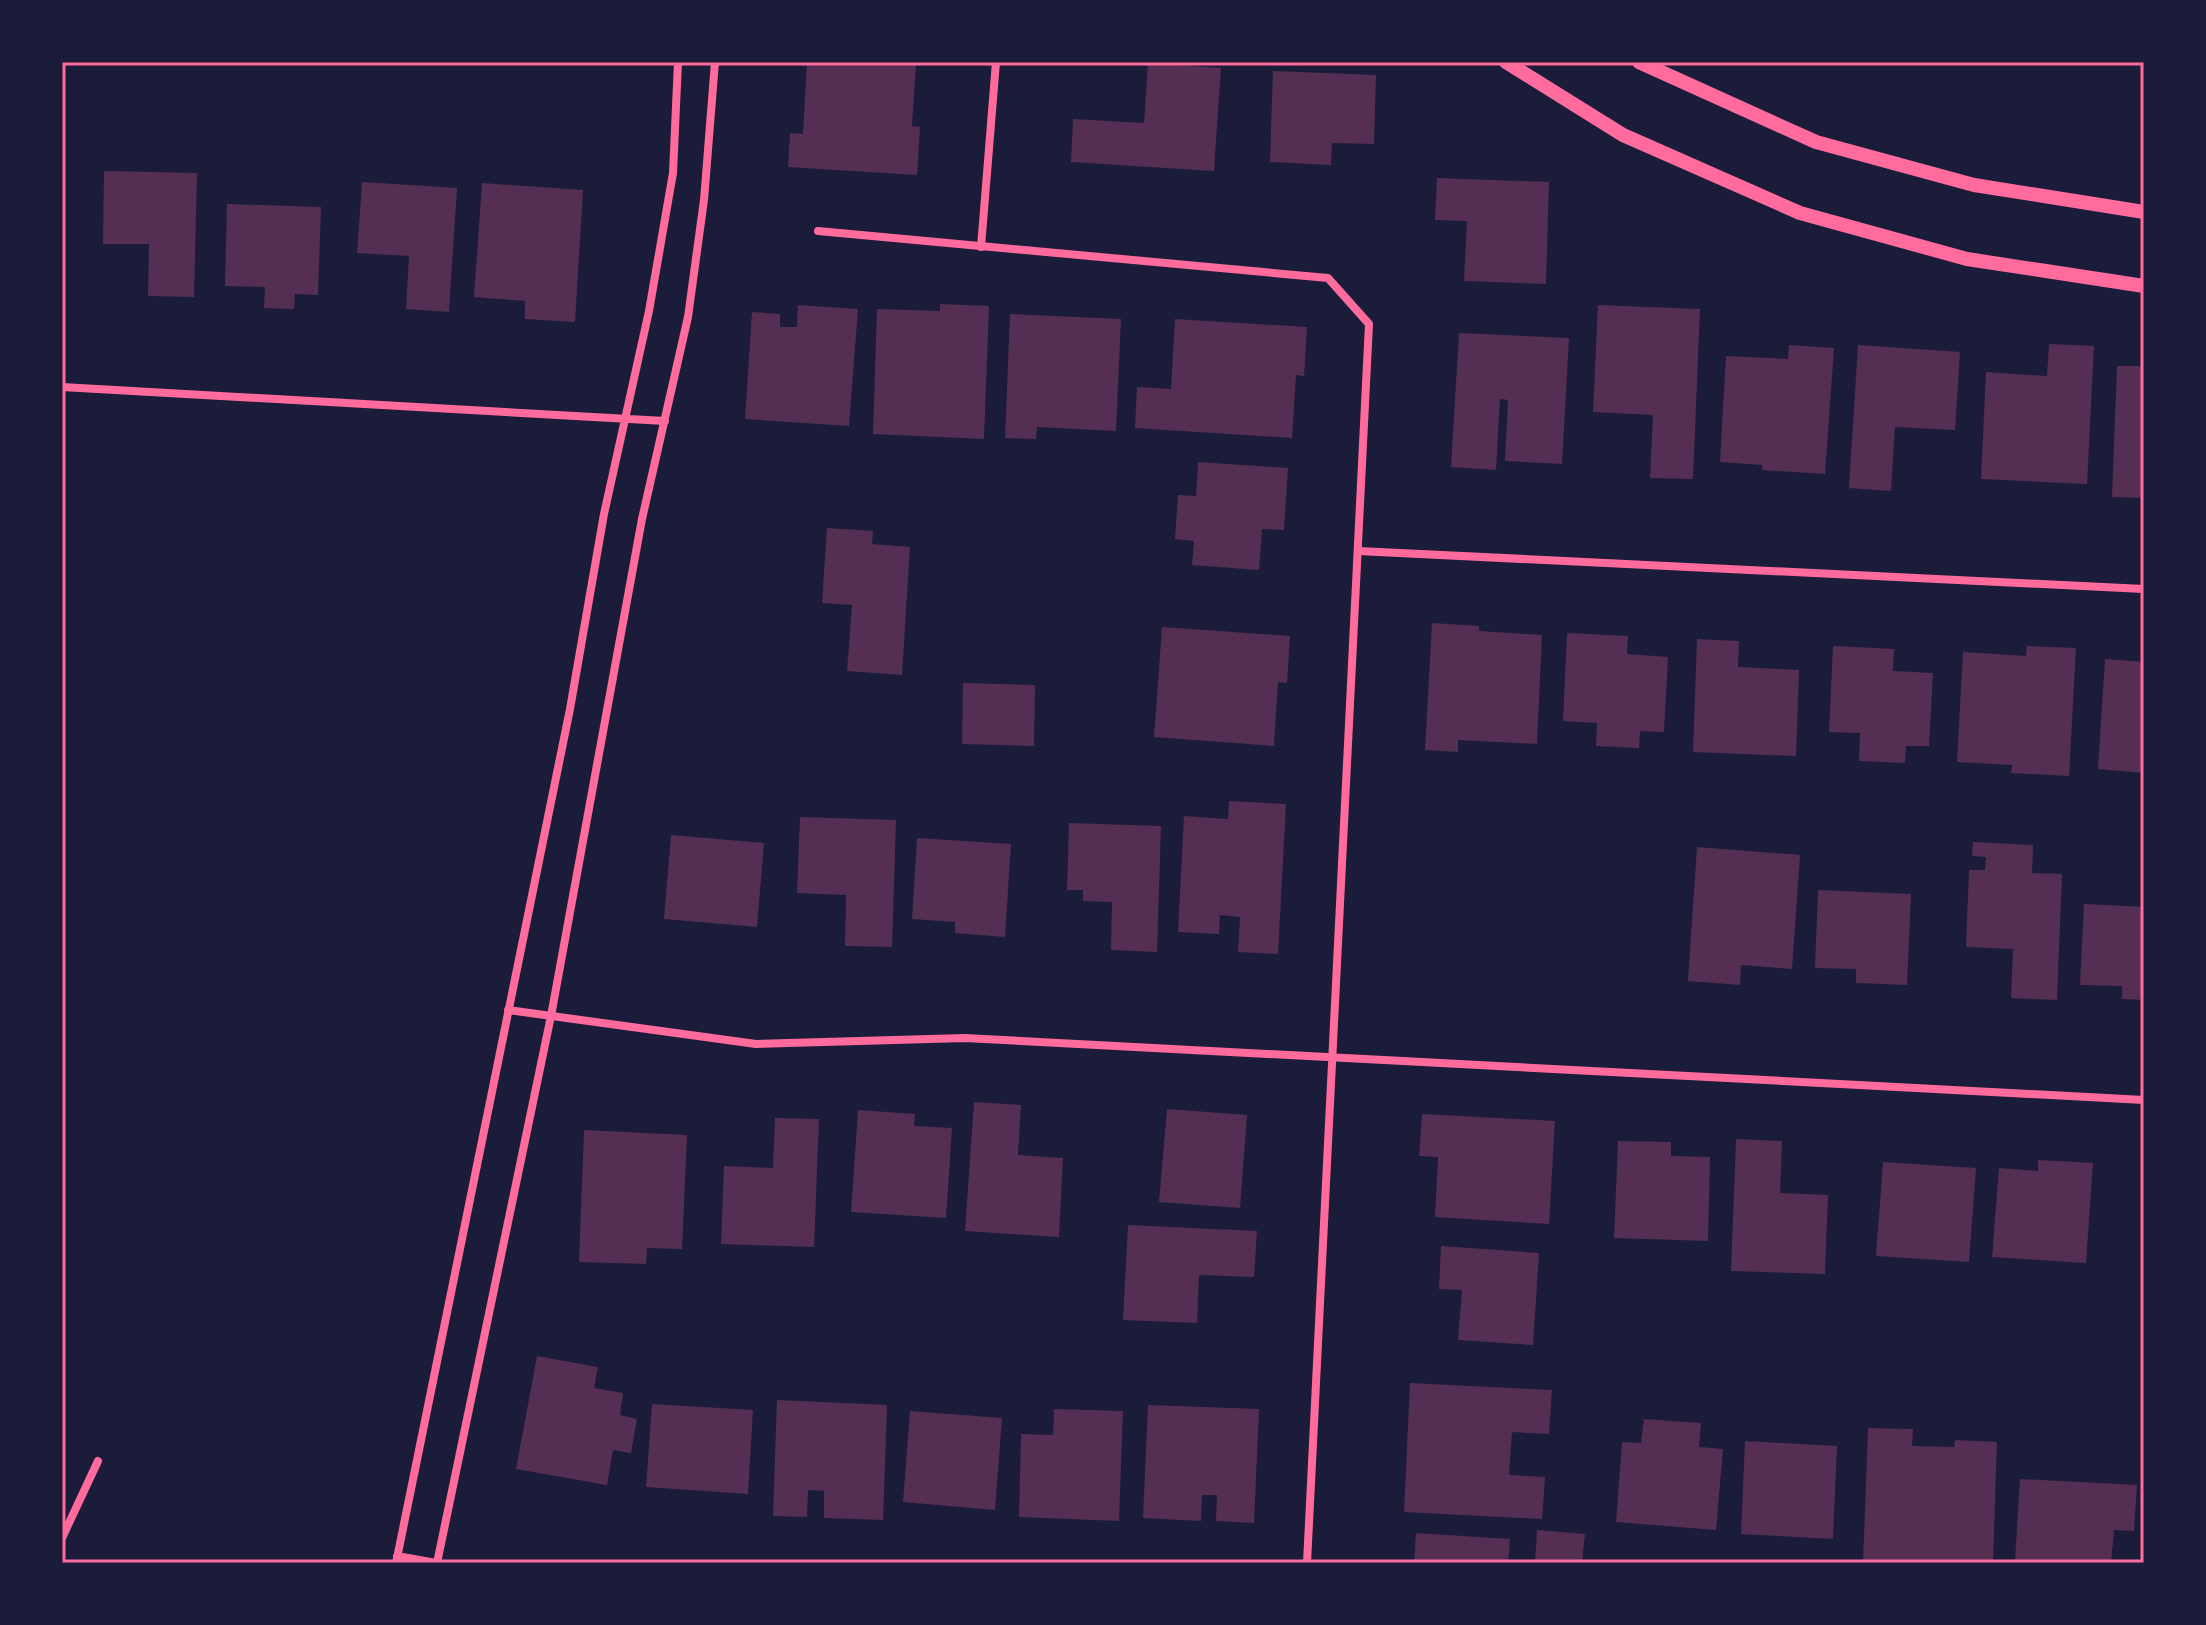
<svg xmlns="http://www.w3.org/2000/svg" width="2206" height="1625" font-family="'PT Sans',sans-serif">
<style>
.building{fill:#542f53}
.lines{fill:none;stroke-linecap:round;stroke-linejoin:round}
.minor{stroke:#ff6b9d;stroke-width:8}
.tertiary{stroke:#ff6b9d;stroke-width:14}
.neatline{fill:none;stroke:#ff6b9d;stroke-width:3}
</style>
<rect width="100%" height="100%" fill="#1b1b3a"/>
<!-- building -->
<path class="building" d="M807,62L916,64L912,126L920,127L917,175L788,167L790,133L803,134Z
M1148,63L1221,68L1214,171L1071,162L1073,119L1144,123Z
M1273,71L1376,75L1374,144L1332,143L1331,165L1270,162Z
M104,171L197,173L194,297L148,296L149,244H103Z
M1437,178L1549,182L1546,284L1464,281L1467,221L1435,220Z
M362,182L457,188L449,312L406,309L409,256L357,253Z
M482,183L583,190L575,322L525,319V301L474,297Z
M227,204L321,207L318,295L295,294L294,309L264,308L265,287L225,286Z
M940,304L989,306L984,439L873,434L877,309L940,311Z
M798,305L858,309L849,426L745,419L752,312L780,314V327H797Z
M1598,305L1700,309L1693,479L1650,478L1653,415L1593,412Z
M1010,314L1121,319L1116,431L1037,427L1036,439L1005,438Z
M1175,319L1307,327L1304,376L1296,375L1292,438L1135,428L1137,387L1171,389Z
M1459,333L1569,338L1562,464L1505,461L1508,400L1500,399L1496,470L1451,467Z
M2049,344L2094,346L2087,484L1981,479L1986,372L2047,376Z
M1789,345L1834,348L1825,474L1762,470V465L1720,462L1726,356L1788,359Z
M1858,345L1960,352L1955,430L1895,427L1891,491L1849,488Z
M2117,366H2144V498L2112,497Z
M1198,462L1288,468L1284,530L1262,529L1259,570L1192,565L1194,541L1175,539L1178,495L1196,496Z
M827,528L873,531L872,544L910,547L902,675L847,671L852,605L822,603Z
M1432,623L1479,626V631L1542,635L1537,744L1458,740V752L1425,750Z
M1162,627L1290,636L1287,683L1278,682L1274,746L1154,737Z
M1567,633L1628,636L1627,654L1668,657L1664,732L1640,731L1639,748L1596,746L1597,723L1563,721Z
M1697,639L1739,641L1738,667L1799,670L1796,756L1693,752Z
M1833,646L1894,649L1893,671L1933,673L1929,746H1906L1905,763L1859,761L1860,733L1829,732Z
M2027,646L2076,648L2069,776L2011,773L2012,765L1957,762L1963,652L2026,656Z
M2105,659L2144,662V773L2098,769Z
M963,683L1035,685L1034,746L962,744Z
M1229,801L1286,804L1278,954L1238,952L1240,917L1220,915L1219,934L1178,932L1184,816L1228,819Z
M800,817L896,820L892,947L845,946L846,895L797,893Z
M1069,823L1161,826L1157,952L1111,950L1112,902L1083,901V890H1067Z
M671,835L764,843L757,927L664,919Z
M917,838L1011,844L1005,937L955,933V922L912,919Z
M1973,842L2033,845L2032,873L2062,874L2057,1000L2011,998L2013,949L1966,947L1969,870H1985L1986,857L1972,856Z
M1697,847L1800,855L1792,969L1741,965L1740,985L1688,981Z
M1818,890L1911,894L1907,985L1856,983V969L1815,968Z
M2084,904L2144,907V1000L2122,999V986L2080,985Z
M974,1102L1021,1105L1018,1155L1063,1158L1059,1237L965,1231Z
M1167,1109L1247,1115L1240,1208L1159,1202Z
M858,1110L915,1114L914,1126L952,1128L946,1218L851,1212Z
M1422,1114L1555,1121L1549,1224L1435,1217L1438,1157L1419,1156Z
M775,1118L819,1119L814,1247L721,1244L724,1166L773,1168Z
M584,1130L687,1135L682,1249L647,1248L646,1264L579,1262Z
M1736,1139L1782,1141L1780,1193L1828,1195L1825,1274L1731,1271Z
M1618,1141L1671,1142V1156L1710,1157L1708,1241L1614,1238Z
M2038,1160L2093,1163L2086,1263L1992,1257L1999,1168L2038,1171Z
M1883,1162L1976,1168L1969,1262L1876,1256Z
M1128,1225L1257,1231L1254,1277L1199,1275L1197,1323L1123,1320Z
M1441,1246L1539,1253L1533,1345L1458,1340L1462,1290L1439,1289Z
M537,1356L598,1367L594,1388L623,1393L620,1415L637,1419L631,1453L613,1450L607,1485L516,1469Z
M1410,1383L1552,1390L1549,1434L1512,1432L1509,1475L1545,1477L1542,1519L1404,1512Z
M777,1400L887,1405L883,1520L824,1518V1491L808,1490L807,1517L773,1516Z
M652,1404L753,1410L748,1494L646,1487Z
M1148,1405L1259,1409L1254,1523L1216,1521L1217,1495H1202L1201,1521L1143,1518Z
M1054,1409L1123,1411L1119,1521L1019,1517L1021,1434L1053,1435Z
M910,1411L1002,1418L995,1510L903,1502Z
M1644,1419L1701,1423L1699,1447L1723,1449L1716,1530L1616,1522L1622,1442L1641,1443Z
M1868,1428L1913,1429L1912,1446L1954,1447L1955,1440L1997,1442L1993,1563H1863Z
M1745,1441L1837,1446L1833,1539L1741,1534Z
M2020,1479L2137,1485L2134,1531L2114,1530L2111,1563L2015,1561Z
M1537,1530L1585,1534L1582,1563H1535Z
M1416,1533L1510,1539L1508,1563H1414Z"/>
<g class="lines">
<!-- minor -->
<path class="minor" d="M818,231L1328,278L1369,324L1307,1563
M981,247L996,62
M62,387L665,421
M1358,551L2144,589
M508,1010L756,1044L965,1038L2144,1100
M62,1538L98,1461
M397,1556L436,1563
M396,1563L570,709L604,514L649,311L673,173L678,62
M437,1563L551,1016L642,519L688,317L704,200L715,62"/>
<!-- tertiary -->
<path class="tertiary" d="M1506,62L1623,135L1800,213L1967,259L2144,286
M1639,62L1816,142L1974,185L2144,212"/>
</g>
<!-- border -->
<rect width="2206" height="1625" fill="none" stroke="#1b1b3a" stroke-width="128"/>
<rect x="64" y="64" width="2078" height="1497" class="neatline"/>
</svg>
